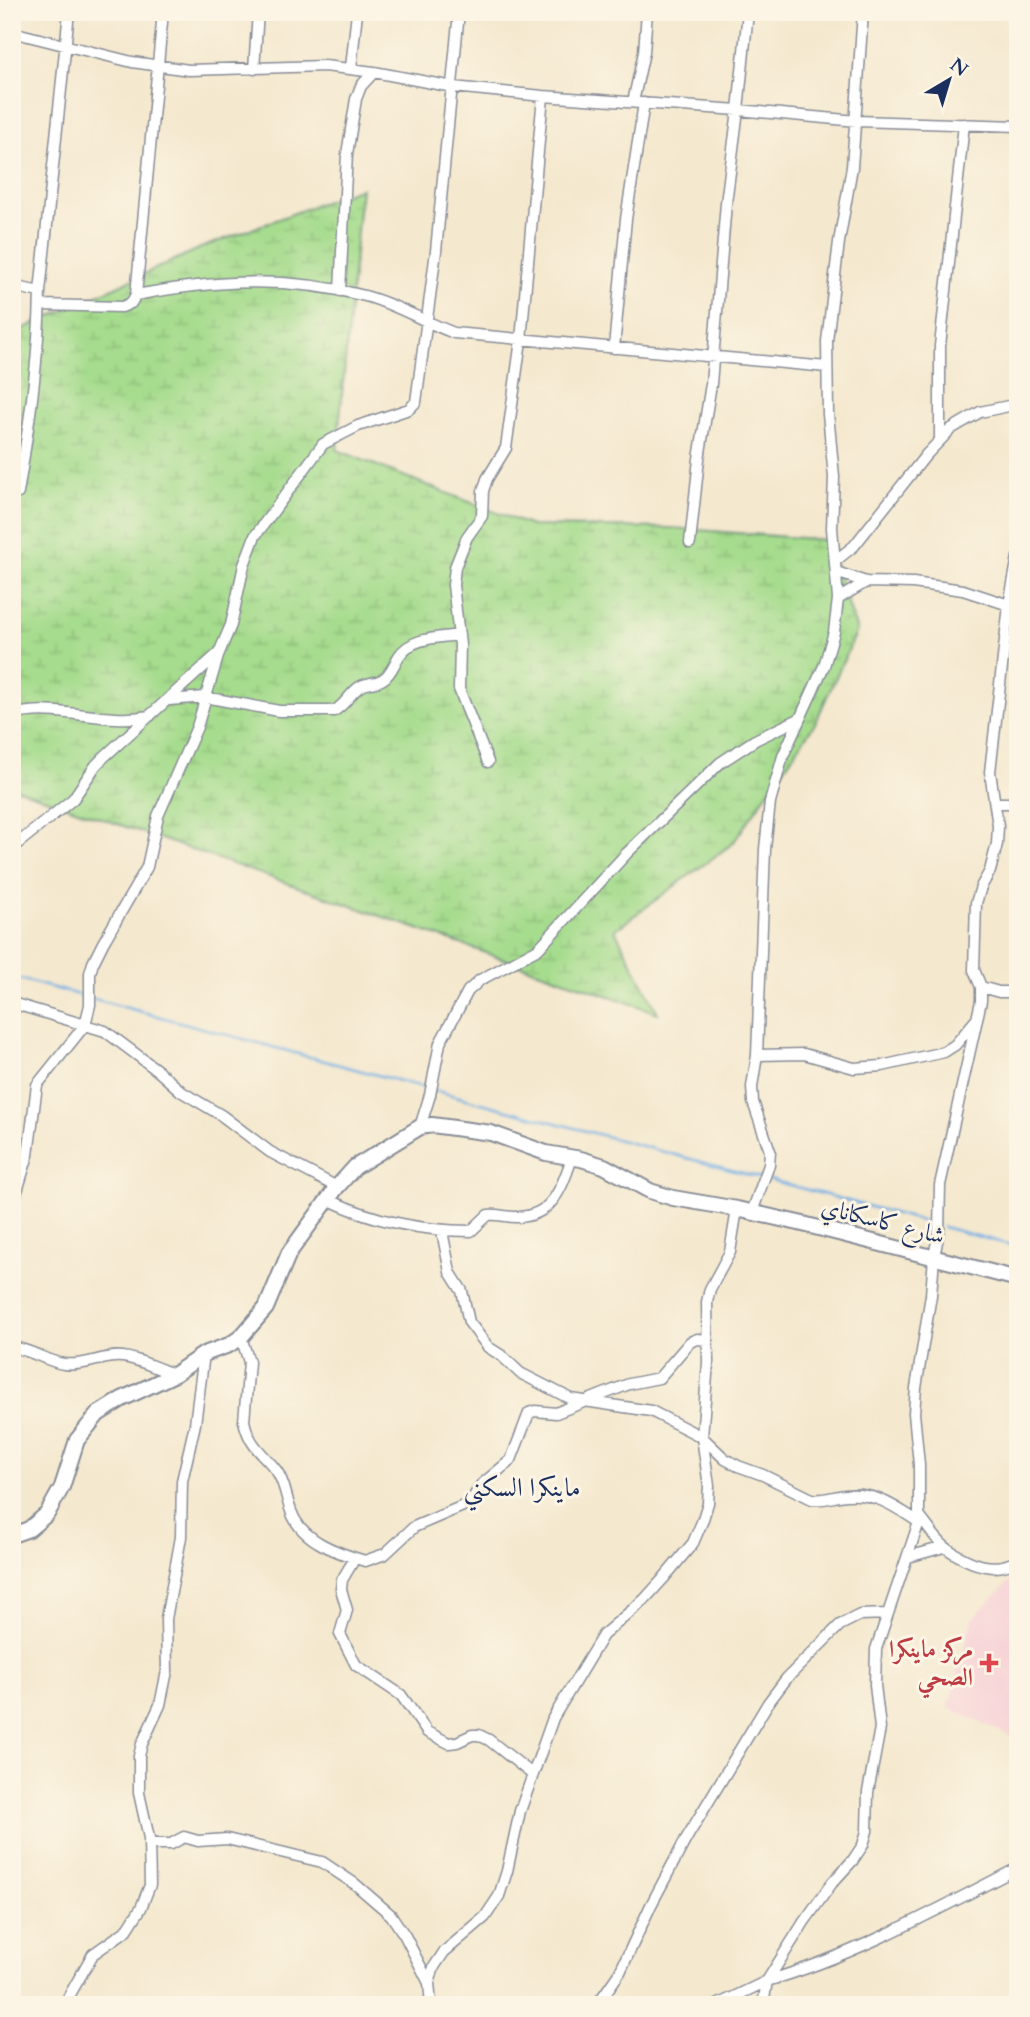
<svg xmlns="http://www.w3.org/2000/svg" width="1030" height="2017" font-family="Cardo,Amiri,serif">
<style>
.built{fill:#f6cfd5}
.wetland{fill:url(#wetland-marsh);stroke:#608676;stroke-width:2}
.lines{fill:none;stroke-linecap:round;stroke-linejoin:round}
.stream{stroke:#72afe4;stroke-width:2.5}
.street-casing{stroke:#888c96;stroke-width:13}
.secondary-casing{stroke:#888c96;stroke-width:18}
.street{stroke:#fff;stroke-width:10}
.secondary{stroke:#fff;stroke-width:14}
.health-dot{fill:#e0444e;stroke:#fcf5e5;stroke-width:2.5}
.labels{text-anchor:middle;stroke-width:6;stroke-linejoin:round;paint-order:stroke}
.street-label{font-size:24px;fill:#1b2f5e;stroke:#fcf5e5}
.health-label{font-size:24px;font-weight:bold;fill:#be3a42;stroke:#fcf5e5;text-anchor:end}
.neighbourhood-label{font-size:26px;fill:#1b2f5e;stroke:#fcf5e5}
</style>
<defs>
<pattern id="wetland-marsh" width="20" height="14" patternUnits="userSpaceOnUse" patternTransform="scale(1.75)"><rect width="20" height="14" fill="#a6dc8d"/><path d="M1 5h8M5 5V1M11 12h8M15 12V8" fill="none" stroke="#8ebd7c"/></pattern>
</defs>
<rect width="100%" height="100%" fill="#fcf5e5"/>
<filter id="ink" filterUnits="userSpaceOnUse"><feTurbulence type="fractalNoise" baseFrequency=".0143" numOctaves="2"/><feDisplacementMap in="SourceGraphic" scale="14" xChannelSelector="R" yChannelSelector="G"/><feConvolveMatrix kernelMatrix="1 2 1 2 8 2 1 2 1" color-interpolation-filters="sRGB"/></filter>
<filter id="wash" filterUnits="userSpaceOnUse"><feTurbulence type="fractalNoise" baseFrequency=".00686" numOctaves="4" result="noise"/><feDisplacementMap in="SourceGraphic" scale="28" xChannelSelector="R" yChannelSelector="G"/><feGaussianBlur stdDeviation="1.57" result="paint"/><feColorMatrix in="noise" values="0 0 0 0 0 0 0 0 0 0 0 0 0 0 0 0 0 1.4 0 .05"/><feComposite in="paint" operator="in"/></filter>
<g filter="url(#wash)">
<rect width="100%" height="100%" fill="#f4e8ce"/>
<!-- built -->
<path class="built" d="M1018,1573V1739L948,1708L972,1619Z"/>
<!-- wetland -->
<path class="wetland" d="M361,188L337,450L531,526L672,528L827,540L857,631L815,723L733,843L615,930L658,1013L12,787V334L201,248Z"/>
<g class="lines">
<!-- stream -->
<path class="stream" d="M12,977L761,1178
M767,1179L937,1225
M943,1227L1018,1247"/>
</g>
</g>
<g filter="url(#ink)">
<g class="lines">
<!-- street casing -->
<g class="street-casing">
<path id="street" d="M12,32L132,62L189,70L325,66L374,72L453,87L543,96L738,110L857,121L1018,126
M351,68L357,12
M254,69L258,12
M633,102L644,52L647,12
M12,286L40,292
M340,291L347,154L356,99L361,86L374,72
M136,295C215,280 286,276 365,296C396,304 424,322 454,333L827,367
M40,305L122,307L131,303L136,295L163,12
M614,348L626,219L644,103
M940,439V346L964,124
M12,493H18C29,426 39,359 40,292L69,12
M690,543L699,459L711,384L726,203L738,110L748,12
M1018,557L1009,605L1018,606
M835,561L854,546L926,455L951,429L980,412L1018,404
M838,599L866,582
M169,700L205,697L279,711H334C345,705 349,695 358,688C365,682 376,684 383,679C391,674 394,664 399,656C411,637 439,638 459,635
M12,715C59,703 101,725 150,716
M488,762L459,689L460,645L453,585L455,567L467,537L482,516L483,491L487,479L506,448L521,340L543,96
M995,803H1018
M12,848L73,799L96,765L105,756L219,653
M981,987L999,992H1018
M12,1003L105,1031L157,1070L182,1092L221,1115L270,1152L337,1187
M757,1055L804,1054L854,1068L882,1066L944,1052L955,1045L976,1020
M420,1127L430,1095L440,1043L468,991L480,980L538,949L627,853L720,763L755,740L799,719
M329,1200C374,1221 422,1231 471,1231L488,1215C498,1214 506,1217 516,1217C553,1217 562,1187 572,1158
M12,1207L28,1155L37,1085L85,1025L90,1005V973L93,963L103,943L147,867L158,816L197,727L219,653L231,625L244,565L255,536L323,444L358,426L409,409L416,402L436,251L459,12
M752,1212L769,1165L770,1151L753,1102L752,1087L757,1055L765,849L770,802L783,756L824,666L834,632L838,599L832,528L834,477L828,414L827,341L839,242L852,167L863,12
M442,1231L450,1272L462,1291L469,1322L488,1347L502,1356L520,1373L571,1399L651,1411L702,1437L725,1459L738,1466L763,1475L812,1499C823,1501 834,1496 846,1495C876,1492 895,1507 919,1522
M241,1337L249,1362L244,1421C250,1447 261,1451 276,1470C285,1482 286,1498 291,1511C301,1541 338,1553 365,1561L385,1554L414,1527L470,1503L481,1485L511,1460L529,1413L535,1411L556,1413L629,1384L659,1378L690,1342L697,1339L708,1340
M12,1347C31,1350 49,1362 64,1364C85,1367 106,1354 123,1357C140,1359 157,1369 174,1374
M920,1517C928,1527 936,1540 945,1547C967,1563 994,1575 1018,1560
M908,1557L944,1547
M355,1558L342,1580L341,1589L347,1610L340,1634L356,1665L401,1695L427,1732L449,1743L457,1742L472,1735H479L489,1740L532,1774
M149,1844H171L184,1837L198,1841L227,1839L322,1862L355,1884L391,1915L405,1936L429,1983
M64,2005L93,1954L127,1930L141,1908L150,1885L149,1838L139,1793V1756L142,1744L160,1705L167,1671L166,1619L181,1537L182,1481L195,1424L204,1354
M431,2005L429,1983L434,1967L444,1952L485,1917L499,1896L507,1871L520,1811L553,1718L603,1635L644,1600L663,1579L693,1543L702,1522L708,1503L709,1486L702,1437L708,1363L707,1302L710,1289L730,1252L737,1209
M597,2005L620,1972L651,1905L686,1839L768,1703L787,1678L840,1625L860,1615L888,1614
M717,2005L767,1981L804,1922L832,1883L853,1860L863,1845L867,1831L868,1792L880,1728L875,1685L876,1649L919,1522V1465L914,1413L916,1388L931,1295L934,1257L939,1231L940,1185L981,1001V987L974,970L976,903L981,887L990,871L997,844L998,826L990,772L1009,605L963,590L913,583L866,582L836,572
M763,2005L767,1981C856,1955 936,1910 1018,1868"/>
</g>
<!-- secondary casing -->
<g class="secondary-casing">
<path id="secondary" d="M12,1535L29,1529L47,1514L62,1487L77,1440L98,1414L122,1399L175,1374L204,1354L229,1345L241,1337L266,1308L289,1253L337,1187L355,1167L420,1127L432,1125L491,1133L546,1153L581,1159L604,1166L650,1191L673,1198L737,1209L803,1224L1018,1279"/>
</g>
<!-- street -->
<use href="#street" class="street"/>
<!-- secondary -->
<use href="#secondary" class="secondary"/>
</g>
</g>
<!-- markers -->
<path class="health-dot" d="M985.5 1652.5h7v7h7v7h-7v7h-7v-7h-7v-7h7z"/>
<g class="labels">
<!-- street labels -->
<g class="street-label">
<text transform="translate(883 1221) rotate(14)" y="8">شارع كاسكاناي</text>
</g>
<!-- health labels -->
<g class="health-label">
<text x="973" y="1657">مركز ماينكرا<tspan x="973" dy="28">الصحي</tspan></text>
</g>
<!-- neighbourhood labels -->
<g class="neighbourhood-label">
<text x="522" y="1496">ماينكرا السكني</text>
</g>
</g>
<!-- margin -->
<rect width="1030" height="2017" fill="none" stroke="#fcf5e5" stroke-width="42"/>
<!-- north arrow -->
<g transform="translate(949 80) rotate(38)" stroke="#fcf5e5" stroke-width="5" paint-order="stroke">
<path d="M0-5L12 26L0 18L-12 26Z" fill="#1b2f5e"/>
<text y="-10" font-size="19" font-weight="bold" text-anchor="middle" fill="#1b2f5e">N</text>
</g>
</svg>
